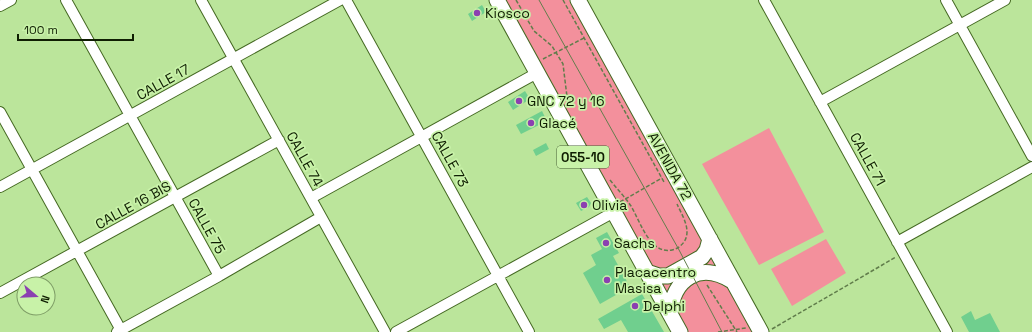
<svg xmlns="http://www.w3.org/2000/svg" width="1032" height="332" font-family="'Space Grotesk',sans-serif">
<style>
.green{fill:#f3909c}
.building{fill:#70cf8e}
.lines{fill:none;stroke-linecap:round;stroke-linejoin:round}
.minor-casing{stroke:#456923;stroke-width:12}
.highway-casing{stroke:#456923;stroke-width:17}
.path{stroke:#617d4b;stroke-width:1.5;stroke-dasharray:4 2;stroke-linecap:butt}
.minor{stroke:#fff;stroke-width:10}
.highway{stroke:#fff;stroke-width:15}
.tram{stroke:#627e4c;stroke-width:1}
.poi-dot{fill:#8b40b1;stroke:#c8f2a8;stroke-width:1.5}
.labels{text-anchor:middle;stroke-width:3.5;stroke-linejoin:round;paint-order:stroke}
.shield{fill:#c8f2a8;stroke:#465e34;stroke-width:1}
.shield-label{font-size:13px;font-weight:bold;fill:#0f1e02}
.poi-label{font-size:14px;fill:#0f1e02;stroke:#c8f2a8;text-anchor:start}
.street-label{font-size:14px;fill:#0f1e02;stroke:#c8f2a8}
</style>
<rect width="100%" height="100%" fill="#bbe59b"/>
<!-- green -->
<path class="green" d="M505,0H569L703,241L702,251L665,273L654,270Z
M769,128L824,232L759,265L702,164Z
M826,239L846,273L792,306L771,269Z
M709,253L719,270L668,296L659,280Z
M709,277L728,288L754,332H687C674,307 676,308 687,282Z"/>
<!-- building -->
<path class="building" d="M482,5L486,12L472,21L468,14Z
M525,91L530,99L513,110L508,102Z
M542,111L547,121L521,134L516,125Z
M546,143L549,149L536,156L533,150Z
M587,197L591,203L589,207L581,211L576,203Z
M607,232L619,253L613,256L630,287L600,304L583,273L596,265L591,255L602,249L596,238Z
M642,294L664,332H628L621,320L604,329L598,319Z
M971,311L975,320L990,313L1000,332H969L961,317Z"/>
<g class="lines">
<!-- minor casing -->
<g class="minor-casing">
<path id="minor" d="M66,0L219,276
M201,0L385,332
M346,0L529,332
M764,0L947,332
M946,0L1032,156
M0,6L11,0
M820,102L1005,0
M0,112L122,332
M0,187L340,0
M311,198L537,73
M897,242L1032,167
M0,293L279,140
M117,332L219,276L321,217
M396,332L614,212"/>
</g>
<!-- highway casing -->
<g class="highway-casing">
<path id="highway" d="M497,0L680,332
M578,0L761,332
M647,272L659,276H668L702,257L707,250L710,239
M670,314C673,278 700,261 732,281"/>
</g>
<!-- path -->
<path class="path" d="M516,0L534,31L552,46L563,64L568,105
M563,0L664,182
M543,59L584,38
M610,180C617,189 625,197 631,206C640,221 650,255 672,250C677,249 681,246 684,242C692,230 682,215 677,204
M620,202L662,178
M707,285L737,332
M772,329L896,257
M718,332L746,328"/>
<!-- minor -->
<use href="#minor" class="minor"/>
<!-- highway -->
<use href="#highway" class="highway"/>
<!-- tram -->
<path class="tram" d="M539,0L678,248L722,332"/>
</g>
<!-- markers -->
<g class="poi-dot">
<circle cx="477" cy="13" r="4"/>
<circle cx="519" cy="101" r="4"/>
<circle cx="531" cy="123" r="4"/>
<circle cx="584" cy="205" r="4"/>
<circle cx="606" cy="243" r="4"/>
<circle cx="607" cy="280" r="4"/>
<circle cx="635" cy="306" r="4"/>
</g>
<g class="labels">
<!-- shield labels -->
<rect class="shield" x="557" y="146" width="52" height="22" rx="3"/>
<g class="shield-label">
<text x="583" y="162">055-10</text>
</g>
<!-- poi labels -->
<g class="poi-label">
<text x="485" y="18">Kiosco</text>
<text x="527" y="106">GNC 72 y 16</text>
<text x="539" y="128">Glacé</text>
<text x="592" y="210">Olivia</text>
<text x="614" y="248">Sachs</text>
<text x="615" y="277">Placacentro<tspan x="615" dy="16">Masisa</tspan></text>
<text x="643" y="311">Delphi</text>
</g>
<!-- street labels -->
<g class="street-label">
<text transform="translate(163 82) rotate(-29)" y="5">CALLE 17</text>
<text transform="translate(305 159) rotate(61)" y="5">CALLE 74</text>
<text transform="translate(450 159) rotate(61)" y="5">CALLE 73</text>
<text transform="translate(868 159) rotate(61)" y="5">CALLE 71</text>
<text transform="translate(670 166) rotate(61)" y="5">AVENIDA 72</text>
<text transform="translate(133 205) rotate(-29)" y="5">CALLE 16 BIS</text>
<text transform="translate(207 226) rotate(61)" y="5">CALLE 75</text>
</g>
</g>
<!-- north arrow -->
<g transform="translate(36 296) rotate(109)"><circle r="19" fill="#c8f2a8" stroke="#7e9d66"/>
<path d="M0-3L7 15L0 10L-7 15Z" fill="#8b40b1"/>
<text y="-6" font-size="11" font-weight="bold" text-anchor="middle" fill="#0f1e02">N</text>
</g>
<!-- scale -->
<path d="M18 34v6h115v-6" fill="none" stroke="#0f1e02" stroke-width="2"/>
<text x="24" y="34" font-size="12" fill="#0f1e02" stroke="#c8f2a8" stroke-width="3" paint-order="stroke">100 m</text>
</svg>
